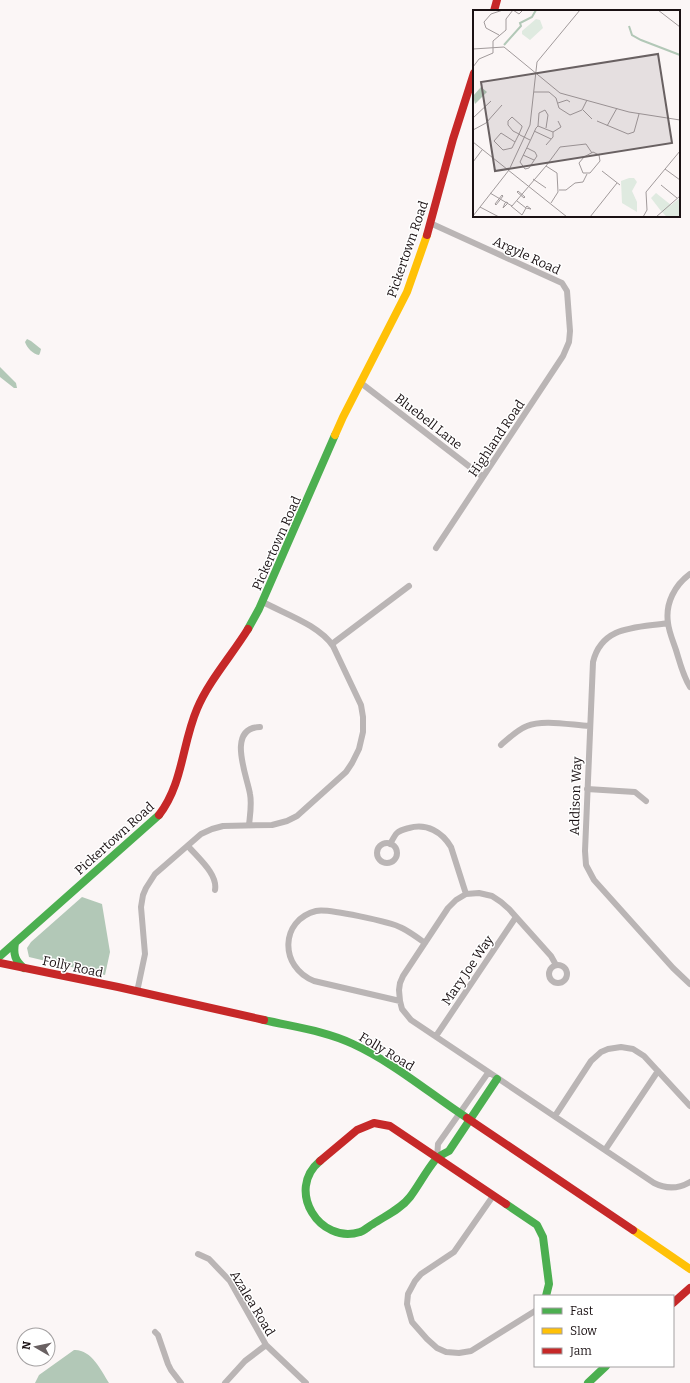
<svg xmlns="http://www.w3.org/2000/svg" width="690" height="1383" font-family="Bitter,serif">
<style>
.water{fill:#b2c8b7}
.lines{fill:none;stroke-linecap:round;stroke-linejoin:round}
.street{stroke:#bab5b5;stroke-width:6}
.fast{stroke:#4caf50;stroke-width:8}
.slow{stroke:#ffc107;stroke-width:8}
.jam{stroke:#c62828;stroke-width:8}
.labels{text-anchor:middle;stroke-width:3;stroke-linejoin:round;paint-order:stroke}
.street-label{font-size:13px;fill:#1a1113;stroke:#fff}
.inset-river{fill:none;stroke:#b2c8b7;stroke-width:2}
.inset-road{fill:none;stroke:#a19a9b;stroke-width:1}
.view{fill:#696162;fill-opacity:0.15;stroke:#696162;stroke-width:2}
.inset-edge{fill:none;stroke:#1a1113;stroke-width:2}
</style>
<rect width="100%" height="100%" fill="#fbf6f6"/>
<!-- water -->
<path class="water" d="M27,339L31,341L41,349L40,353L39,355C33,354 27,348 25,342Z
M0,367L16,383L17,388H14L0,377Z
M82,897L102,904L110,952L105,975L29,957L27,948L31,942Z
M74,1350C91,1349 101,1370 109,1383H35L39,1375Z"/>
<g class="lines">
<!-- street -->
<path class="street" d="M430,223L562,283L567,291L570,331L569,342L563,356L436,548
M361,383L483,477
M690,574C675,585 665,603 668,623C669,632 673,641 676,650C680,663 683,676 690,687
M668,623C637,628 602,625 593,662L585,851L586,865L594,880L673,968L690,984
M332,644L409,586
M501,745C509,738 517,730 527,726C543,719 571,725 589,726
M587,789L635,792L646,801
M249,825C250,815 252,804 250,794C247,776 226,728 260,727
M377 853a10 10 0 1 1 20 0a10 10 0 1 1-20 0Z
M390,844C392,841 394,836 397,833C400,830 405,829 409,828C427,823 442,832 451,847L466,894
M188,846C198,858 218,874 215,890
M549 974a9 9 0 1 1 18 0a9 9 0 1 1-18 0Z
M556,965L551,956L509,909L501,902L492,896L479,893L466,894L456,900L448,908L403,976L400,983L399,990L400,1001L402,1009L411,1020L654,1183C666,1189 678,1189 690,1182
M137,992L145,954L141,907L143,895L146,888L155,874L201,834L212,829L223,826L272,825L287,821L297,816L346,772L352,763L359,749L363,732V717L361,705L333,646C319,625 285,614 263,602
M400,1001L314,981C279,967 280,920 316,911C327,908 391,922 402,928C410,932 418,938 425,943
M436,1036L516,917
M555,1116L591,1061L601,1052L608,1049L621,1047L633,1049L644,1056L690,1106
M605,1150L658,1071
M437,1158L438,1144L488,1073
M493,1196L454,1252L421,1274L415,1281L408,1294L407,1304L410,1315L412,1322L427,1339L437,1348L446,1352L459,1353L471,1351L535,1311
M198,1254L209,1259L230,1281L266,1345L306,1383
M155,1332L158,1335L168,1364L171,1370L181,1383
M225,1383L245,1361L266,1345"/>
<!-- fast -->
<path class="fast" d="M248,629L259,609L335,435
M15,943C13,954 15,961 24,968
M0,956L159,815
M264,1020C294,1027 326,1031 353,1044C394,1063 429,1093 467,1118
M320,1161C285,1190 320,1245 360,1232C364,1231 369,1226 373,1224C385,1216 401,1209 410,1197C419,1185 426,1171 436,1159C439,1156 445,1153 449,1151L497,1079
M506,1204L537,1225L543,1237L549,1284L546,1296
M588,1383L606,1366"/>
<!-- slow -->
<path class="slow" d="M335,435L343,417L407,292L427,235
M633,1230L690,1269"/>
<!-- jam -->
<path class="jam" d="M494,11L497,0
M427,235L453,139L474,73
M159,815C183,784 182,744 197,709C208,682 232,655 248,629
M0,963L118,987L264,1020
M467,1118L633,1230
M320,1161L357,1130L374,1123L390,1126L506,1204
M673,1303L690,1288"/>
</g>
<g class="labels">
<!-- street labels -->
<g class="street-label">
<text transform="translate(407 249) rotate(-71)" y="5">Pickertown Road</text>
<text transform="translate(527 255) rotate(25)" y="5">Argyle Road</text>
<text transform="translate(429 421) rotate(38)" y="5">Bluebell Lane</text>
<text transform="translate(496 438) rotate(-56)" y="5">Highland Road</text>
<text transform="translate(276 543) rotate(-66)" y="5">Pickertown Road</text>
<text transform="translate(575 796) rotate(-88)" y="5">Addison Way</text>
<text transform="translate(114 838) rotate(-42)" y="5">Pickertown Road</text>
<text transform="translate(73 966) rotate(12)" y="5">Folly Road</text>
<text transform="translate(467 970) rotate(-56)" y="5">Mary Joe Way</text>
<text transform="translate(387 1051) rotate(31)" y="5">Folly Road</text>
<text transform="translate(253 1303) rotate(59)" y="5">Azalea Road</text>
</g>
</g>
<!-- overview -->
<g transform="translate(473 10)">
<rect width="207" height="207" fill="#fbf6f6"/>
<path d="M63,9L67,10L70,18L57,30L49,24V21ZM156,168H161L164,172L159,181L164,192V202L149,193L148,171ZM183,183L198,195L207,188V207H194L188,201L178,188Z" fill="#dfeae0"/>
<path d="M8,77L14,82L2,94L0,86Z" fill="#b2c8b7"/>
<path class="inset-river" d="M156,16L159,25L168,30L207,45M31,35L48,16L47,13L59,7L63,0"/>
<path class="inset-road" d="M40,0L46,4L50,0M185,0L207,17M26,25L13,18L11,12L18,4L30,0M0,39L31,37L87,83L156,102L207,110M0,57L6,49L20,43V31L33,20V9L40,0M61,82H76L83,88L86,98L97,105L109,100L114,90M85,93L94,90L97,92M110,100L119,109M0,108L18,91M124,111L155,124L161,122L166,104M65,116L66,103L72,100L75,105L73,118M134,116L144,98M0,120L13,113L29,95M61,121L78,129M80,122L88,117L85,111M0,132L94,207M42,132L28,123L21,131L30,140L39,138L46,124L49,117V116L39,107L35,111V115L40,121L46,124L47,125L57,130M54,138L62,142L64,146L56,158L52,159L47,152L58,129L63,118L65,116L80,122V127L73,135M120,142L126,145L127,151L117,163H110L106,153L111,147ZM50,145L61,150M0,152L9,140M73,156L87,137L113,134L119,143M192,159L207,170M129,161L147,175M60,169L73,178M188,175L204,188M86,180H93L102,173L110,172L114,164M45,181L52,187L51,188L44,182ZM17,183L39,196L73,156L84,163L85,182L78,193M29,185L30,186L23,195L22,194ZM33,192L35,193L30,198L32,193ZM38,196L49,205L53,198L44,191M7,197L26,207M52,198L54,196L58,199L53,198M0,206L36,160L57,115L64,52L107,0M117,207L144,173M170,207L174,200L173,182L207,141M183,207L207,186"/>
<path class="view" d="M185,44L199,133L22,161L8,72Z"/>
<rect width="207" height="207" class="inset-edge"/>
</g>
<!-- legend -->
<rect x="534" y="1295" width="140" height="72" fill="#ffffff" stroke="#a3a0a1"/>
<rect x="542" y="1308" width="20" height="6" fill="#4caf50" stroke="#a3a0a1"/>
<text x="570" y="1315" font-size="12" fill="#1a1113">Fast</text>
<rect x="542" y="1328" width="20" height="6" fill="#ffc107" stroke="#a3a0a1"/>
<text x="570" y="1335" font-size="12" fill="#1a1113">Slow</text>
<rect x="542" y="1348" width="20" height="6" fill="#c62828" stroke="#a3a0a1"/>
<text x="570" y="1355" font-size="12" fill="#1a1113">Jam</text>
<!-- north arrow -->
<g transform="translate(36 1347) rotate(279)"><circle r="19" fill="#ffffff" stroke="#a3a0a1"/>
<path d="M0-3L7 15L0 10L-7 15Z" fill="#696162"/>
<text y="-6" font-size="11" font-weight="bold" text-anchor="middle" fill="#1a1113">N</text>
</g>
</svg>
